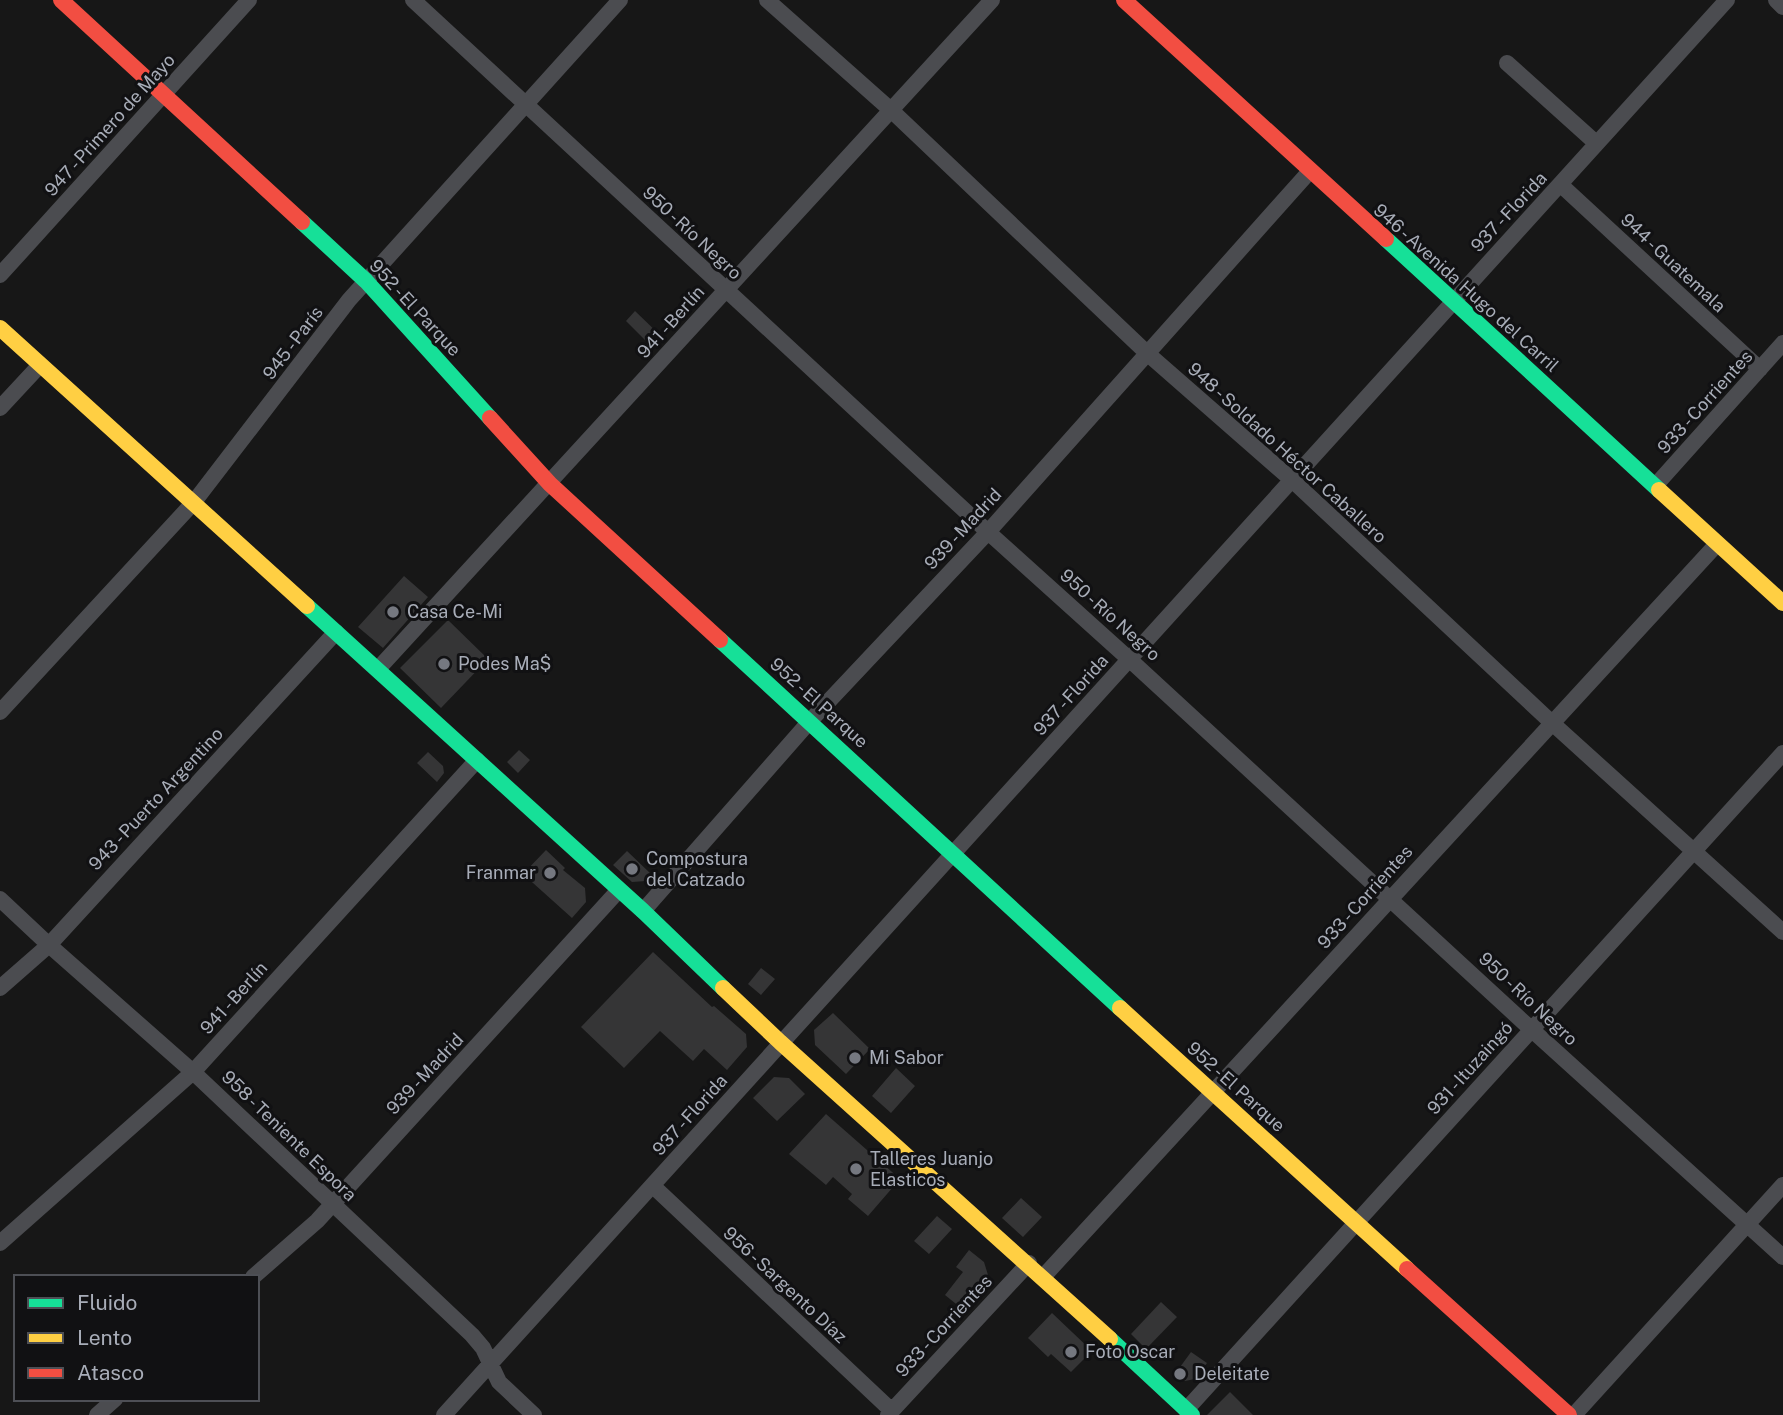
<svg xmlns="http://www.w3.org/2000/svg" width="1783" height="1415" font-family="'Public Sans',sans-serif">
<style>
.building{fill:#353536}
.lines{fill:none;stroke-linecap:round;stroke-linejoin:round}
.street{stroke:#4b4c50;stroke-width:16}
.fast{stroke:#16e098;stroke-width:16}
.slow{stroke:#ffcf43;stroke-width:16}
.jam{stroke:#f24e42;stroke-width:16}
.poi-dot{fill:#757880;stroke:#111113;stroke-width:2.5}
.labels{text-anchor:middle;stroke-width:6;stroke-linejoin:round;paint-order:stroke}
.street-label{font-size:18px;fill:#a8adb8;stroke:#111113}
.poi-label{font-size:18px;fill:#a8adb8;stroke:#111113;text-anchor:start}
</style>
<rect width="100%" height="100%" fill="#171717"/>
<!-- building -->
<path class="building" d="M635,311L663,338L653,348L626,321Z
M404,576L428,597L383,648L358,627Z
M448,620L488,659L441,708L400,668Z
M519,750L530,760L518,773L507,762Z
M428,752L443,766L444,773L437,782L417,763Z
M546,850L565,868L563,870L585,888L586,902L572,918L523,874Z
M627,851L650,873L646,881L632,882L613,865Z
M653,952L712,1007L714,1006L746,1034L747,1047L727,1070L704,1049L693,1061L660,1031L624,1068L581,1027Z
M761,968L775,979L761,995L748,984Z
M833,1013L870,1049L846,1074L815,1045L814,1030Z
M896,1068L915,1086L891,1113L872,1096Z
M774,1077L789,1078L805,1094L777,1121L753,1098Z
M826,1114L900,1179L868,1216L848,1199L852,1194L833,1177L826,1185L789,1154Z
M1021,1198L1042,1217L1023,1237L1002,1218Z
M937,1216L952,1229L929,1254L914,1241Z
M969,1250L984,1262L988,1275L961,1308L945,1295L963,1272L956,1267Z
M1161,1302L1177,1317L1146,1349L1131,1334Z
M1052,1313L1092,1351L1071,1372L1051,1354L1048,1357L1028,1338Z
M1191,1352L1207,1363L1195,1379L1185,1381L1175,1374Z
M1230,1392L1253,1415H1207Z"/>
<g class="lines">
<!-- street -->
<path class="street" d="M413,0L988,532L1129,659L1531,1029L1783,1257
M767,0L892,111L1148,354L1292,480L1551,722L1783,932
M1776,0L1783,7
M1507,63L1596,143
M1561,185L1760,369
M0,275L249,0
M0,408L40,365
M1655,486L1783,343
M378,669L992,0
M0,712L194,502L349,300L620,0
M0,899L49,945L193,1072L472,1335L483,1348L499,1382L534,1415
M643,911L810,721L988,532L1310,171
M0,988L49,945L336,632
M653,1186L892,1411
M0,1243L193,1072L477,760
M253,1277L317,1221L618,891
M1043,1277L1717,544
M1186,1410L1783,753
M97,1415L115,1399
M444,1415L1727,0
M888,1415L1029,1263
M1574,1415L1783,1185"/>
<!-- fast -->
<path class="fast" d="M302,222L366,281L490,418
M1386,239L1659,490
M307,606L643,911L723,988
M720,640L1120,1008
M1110,1339L1192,1415"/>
<!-- slow -->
<path class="slow" d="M0,328L307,606
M1659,490L1783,603
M723,988L780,1042L1110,1339
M1120,1008L1407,1269"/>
<!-- jam -->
<path class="jam" d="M61,0L302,222
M1124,0L1386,239
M490,418L550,484L720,640
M1407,1269L1569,1415"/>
</g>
<!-- markers -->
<g class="poi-dot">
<circle cx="393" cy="612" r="7"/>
<circle cx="444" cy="664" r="7"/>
<circle cx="632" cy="869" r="7"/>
<circle cx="550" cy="873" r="7"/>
<circle cx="855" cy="1058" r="7"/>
<circle cx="856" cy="1169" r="7"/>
<circle cx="1071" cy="1352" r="7"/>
<circle cx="1180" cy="1374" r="7"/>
</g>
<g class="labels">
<!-- street labels -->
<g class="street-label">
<text transform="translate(110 125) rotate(-48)" y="6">947 - Primero de Mayo</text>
<text transform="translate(1509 212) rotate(-47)" y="6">937 - Florida</text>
<text transform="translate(692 233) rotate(43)" y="6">950 - Río Negro</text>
<text transform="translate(1673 263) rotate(43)" y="6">944 - Guatemala</text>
<text transform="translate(1466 288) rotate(42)" y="6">946 - Avenida Hugo del Carril</text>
<text transform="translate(415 308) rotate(47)" y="6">952 - El Parque</text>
<text transform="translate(671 322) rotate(-48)" y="6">941 - Berlín</text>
<text transform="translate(293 343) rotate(-53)" y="6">945 - París</text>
<text transform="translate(1705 402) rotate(-48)" y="6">933 - Corrientes</text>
<text transform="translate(1287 453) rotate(42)" y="6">948 - Soldado Héctor Caballero</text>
<text transform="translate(963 529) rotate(-47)" y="6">939 - Madrid</text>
<text transform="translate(1110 615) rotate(42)" y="6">950 - Río Negro</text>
<text transform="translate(1071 695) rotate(-48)" y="6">937 - Florida</text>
<text transform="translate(819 703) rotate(42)" y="6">952 - El Parque</text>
<text transform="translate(156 799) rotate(-47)" y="6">943 - Puerto Argentino</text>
<text transform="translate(1365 897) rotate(-48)" y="6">933 - Corrientes</text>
<text transform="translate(234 998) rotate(-48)" y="6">941 - Berlín</text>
<text transform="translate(1528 999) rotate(43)" y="6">950 - Río Negro</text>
<text transform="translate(1470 1068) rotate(-48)" y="6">931 - Ituzaingó</text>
<text transform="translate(425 1074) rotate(-47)" y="6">939 - Madrid</text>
<text transform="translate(1236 1087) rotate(42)" y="6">952 - El Parque</text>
<text transform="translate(690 1115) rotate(-48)" y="6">937 - Florida</text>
<text transform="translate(289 1136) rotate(44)" y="6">958 - Teniente Espora</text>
<text transform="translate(785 1285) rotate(43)" y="6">956 - Sargento Díaz</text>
<text transform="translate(944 1326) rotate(-47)" y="6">933 - Corrientes</text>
</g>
<!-- poi labels -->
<g class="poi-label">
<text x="407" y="618">Casa Ce-Mi</text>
<text x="458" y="670">Podes Ma$</text>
<text x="646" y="865">Compostura<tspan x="646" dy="21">del Catzado</tspan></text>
<text x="536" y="879" text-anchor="end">Franmar</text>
<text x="869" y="1064">Mi Sabor</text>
<text x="870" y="1165">Talleres Juanjo<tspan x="870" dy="21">Elasticos</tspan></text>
<text x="1085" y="1358">Foto Oscar</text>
<text x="1194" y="1380">Deleitate</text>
</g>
</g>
<!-- legend -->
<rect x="14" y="1275" width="245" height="126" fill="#111113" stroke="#4d4f55" stroke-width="2"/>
<rect x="28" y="1298" width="35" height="10" fill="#16e098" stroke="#4d4f55" stroke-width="2"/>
<text x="77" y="1310" font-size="21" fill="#a8adb8">Fluido</text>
<rect x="28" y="1333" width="35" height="10" fill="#ffcf43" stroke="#4d4f55" stroke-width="2"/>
<text x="77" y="1345" font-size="21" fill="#a8adb8">Lento</text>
<rect x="28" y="1368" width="35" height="10" fill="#f24e42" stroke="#4d4f55" stroke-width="2"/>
<text x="77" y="1380" font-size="21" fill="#a8adb8">Atasco</text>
</svg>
